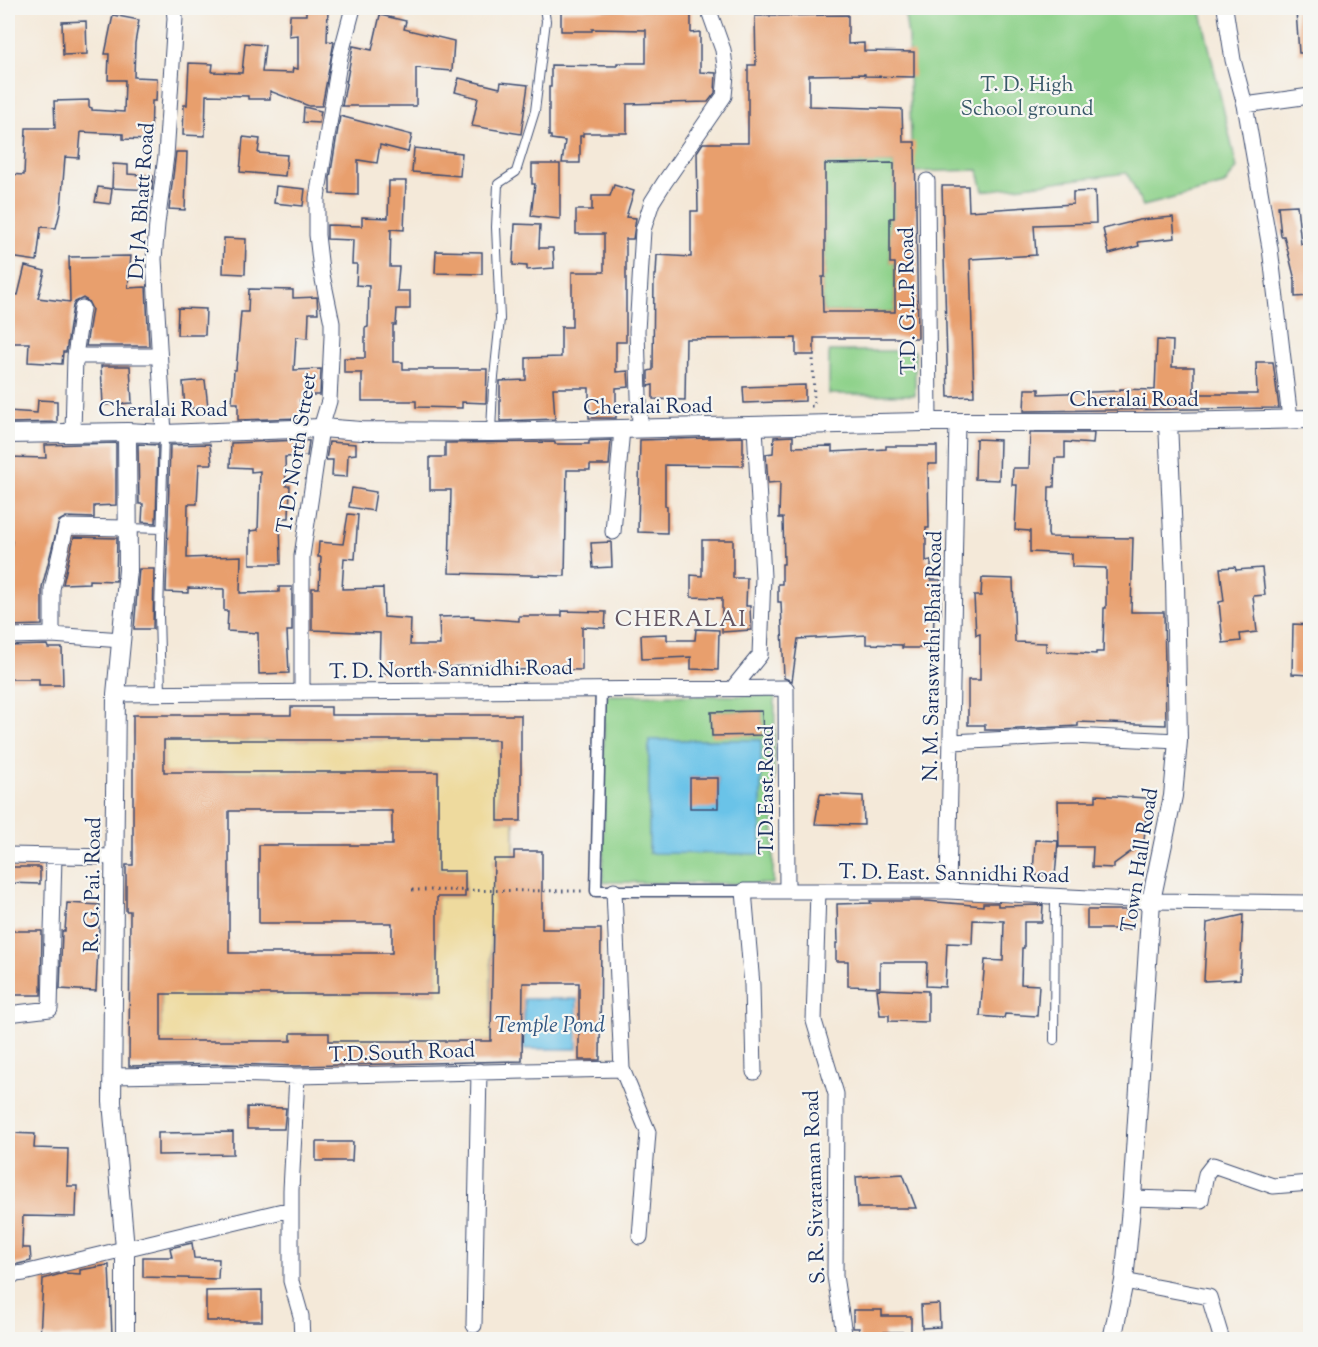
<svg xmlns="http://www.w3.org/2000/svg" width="1318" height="1347" font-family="'Sorts Mill Goudy',serif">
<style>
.green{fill:#8fd28b;stroke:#558074;stroke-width:1.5;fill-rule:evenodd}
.sand{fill:#eeda9e;stroke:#84847e;stroke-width:1.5;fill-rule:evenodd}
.water{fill:#6bc3e8;stroke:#4379a3;stroke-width:1.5;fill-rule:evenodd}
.building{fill:#e89f6d;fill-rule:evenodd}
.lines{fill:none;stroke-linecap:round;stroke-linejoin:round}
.service-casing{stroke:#3c4b70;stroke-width:10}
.pedestrian-casing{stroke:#3c4b70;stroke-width:13}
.minor-casing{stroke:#3c4b70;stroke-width:17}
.tertiary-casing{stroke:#3c4b70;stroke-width:20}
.path{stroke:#3c4b70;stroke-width:3;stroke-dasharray:1.5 4.5;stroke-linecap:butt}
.service{stroke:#fff;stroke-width:8}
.pedestrian{stroke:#fff;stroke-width:10}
.minor{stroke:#fff;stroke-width:15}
.tertiary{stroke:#fff;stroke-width:18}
.labels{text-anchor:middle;stroke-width:4.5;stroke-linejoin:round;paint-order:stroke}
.park-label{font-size:21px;fill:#385869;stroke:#f6f6f2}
.street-label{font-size:21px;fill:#1b2f5e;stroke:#f6f6f2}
.neighbourhood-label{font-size:22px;letter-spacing:1.5px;fill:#635663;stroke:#f6f6f2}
.water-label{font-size:22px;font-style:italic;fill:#2f5480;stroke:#f6f6f2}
</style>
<rect width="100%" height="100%" fill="#f6f6f2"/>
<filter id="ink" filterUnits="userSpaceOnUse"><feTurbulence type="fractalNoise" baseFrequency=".0167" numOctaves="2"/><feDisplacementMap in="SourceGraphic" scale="12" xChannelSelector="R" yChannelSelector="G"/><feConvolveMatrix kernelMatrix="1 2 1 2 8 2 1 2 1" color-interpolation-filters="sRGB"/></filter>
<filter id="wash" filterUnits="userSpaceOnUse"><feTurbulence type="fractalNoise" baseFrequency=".008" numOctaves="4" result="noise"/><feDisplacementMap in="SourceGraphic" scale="24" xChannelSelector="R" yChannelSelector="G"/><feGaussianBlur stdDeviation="1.35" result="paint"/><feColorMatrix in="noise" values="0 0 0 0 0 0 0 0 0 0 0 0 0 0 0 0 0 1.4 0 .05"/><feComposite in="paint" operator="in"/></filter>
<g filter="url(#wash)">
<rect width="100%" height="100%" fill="#f4e9d9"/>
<!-- green -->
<path class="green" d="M904,8H1200L1237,168L1224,185L1143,206L1127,173L983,191L978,170L912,172L908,37Z
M894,163V218H890V262L895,263V312H823L822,277L825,276V185L821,164Z
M829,351H915V395L829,394Z
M604,695L775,696L773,884L603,882ZM762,711V735H712V712ZM649,740H761L649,853Z"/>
<!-- sand -->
<path class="sand" d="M164,740H498V821H514V859H494V919L516,931L491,932V1041H329V1033H292L291,1041H161ZM184,772H437L438,871H465V897H437V994H184Z"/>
<!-- water -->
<path class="water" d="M649,740H761V854L649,853ZM690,778H718V808Z
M524,999H577V1049H524Z"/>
<g id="blocks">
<!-- building -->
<path class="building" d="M306,8L328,9L327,41L334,42L322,106H309L270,91V99H248V96L206,95L205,136L183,135L184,105H187L189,63L213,64L212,72L242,73L245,43L265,45L262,72L292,73L293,68L298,69V35L289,36L290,15H306Z
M641,8L691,9V33L700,32V72L716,73L715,93L708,102L627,104V133H583V136H580V163H562L565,141L551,139V136H549V87H551V65L617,66V63H646V30L592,29V31H561V11L641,10Z
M1311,10V53H1299L1296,11Z
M113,15L139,20L135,43L134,77L157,78L156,101H152L151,140L123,139V134L81,132L79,158L65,157L61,208L56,228L41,227L37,261L10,257L15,221H8V174L24,175L26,128H55L54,101L89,100V107L92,108V110L124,112L125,80H108L109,54H105Z
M380,15L406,21L404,29L454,41L452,71L416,68V106H342L353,46L372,50Z
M848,15V44L864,43V51L914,52V77L865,76V74L809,75V106L902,109L903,142H915L918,338H814V355H796V338L686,339L685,400L653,399V385L648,386V371L653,370L654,275H656L657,255L691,257V211H698L697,152L703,143H748V65H756L755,16ZM894,163V218H890V263H895V312H823L822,277H825V164Z
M86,21L87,54L63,55L62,22Z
M459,78L500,88L501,82L528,85L521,134L472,126L478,98L455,92Z
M304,107L321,111L319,123L303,122Z
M340,116L412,135L408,152L380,145L377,163L358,160V195L330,194V178Z
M243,137L260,139L258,153L287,155L285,176L240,172Z
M414,148L462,153L460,176L412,172Z
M176,152H187L185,210L169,209Z
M113,164L128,165V174L153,176L152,190L112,188Z
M532,164H560V219L531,216L535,184H532Z
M389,181H406L404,230L391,229L390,267H399L397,291H410V309H397L396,325H393V362H403V369H487L486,403L462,402V408L416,407V401H362V373H344V358H365V328L368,327L369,286L356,285L357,264H352L353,240L327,239V225L362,226V217L388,218Z
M614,185L634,191L626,217L636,218L633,239H626V342H616V372L628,371L629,387L616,388V418H589V388H553L555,419L500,421V381L526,380V358L561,357V327H572V272H604V234H576V210H592V196H610Z
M276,186L305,189L303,206L274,203Z
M942,186H968L969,211L1073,204V192L1095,191L1096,223L1034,225L1036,255L970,259L974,396L948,397Z
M98,187L112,189L110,204L95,202Z
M1297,205L1301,244L1311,243V296L1295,297V280L1284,236H1281L1278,206Z
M1173,217L1175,238L1138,242L1139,246L1109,254L1103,229L1139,220Z
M515,224L540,225L539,248H553L554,268L527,270V266L513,265Z
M224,238L246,239L245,274L223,273Z
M436,251L482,252V274L435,273Z
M131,256L128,288L146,287L149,346H86L92,309L88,301L83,298L75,302L73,306L66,352H63L62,364L28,362L29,343H8L10,294L18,295L25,266L45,271L38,298L70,302L69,257Z
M249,289L293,290V298L317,297L318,313H309L308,338L296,337L294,370L321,369L320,395H305V400H300V418L238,420V403H232L234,370H236L241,312H248Z
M178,308L206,309L205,335H177Z
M1157,340L1173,341L1172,367H1194V394H1257L1256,362H1273L1279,408L1024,411L1025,389H1039V394L1120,391V389L1155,390Z
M101,366H130L132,403L103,405Z
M205,380L208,407L185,409L183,382Z
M805,385V401L744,403L743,387Z
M38,400L57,401V422L8,423V411L37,413Z
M1030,433H1094L1093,444L1065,442V458H1055L1054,487H1049L1048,534L1049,537L1133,538L1131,612H1164L1166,725L1078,722V726L999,730H985V725H968V680H980V634L976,635L974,596H981L982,578L1013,579L1015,642L1046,643V651L1096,654V652H1103L1104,608H1106V568L1072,567V554L1030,552V531L1015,530L1017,485H1012L1013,468H1029Z
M793,436V447L832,446V452L886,449V446H937V464H928L929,528H926V561L931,560V580H941V614H934L933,648H902V645L866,644V635L798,639L792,681L784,678L781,602H778V584H782V564H784L783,518H779L780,482L768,483L766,454L773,453L774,437Z
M743,437V466L665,465V506H667V533L638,532L640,440Z
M976,439L1000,440L999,480L975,479Z
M301,440L309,441L307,456L285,457L286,486H290L289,518H280L281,564H250V531L258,530L260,471L251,472V468L230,467L231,443Z
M611,440L609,465H590V470H567L565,576L449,573L451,490H430V457H445V443L555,442V444H589V441Z
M329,442L356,444V454L348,455L347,477L332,476L333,460H326Z
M116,443V505L94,506V518L66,517L59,521L42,587V625L9,626L8,572L12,541H8V457L46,458L45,445Z
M138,444L158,445L156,523L142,522L143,504H139Z
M210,444L212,464H199L197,504H188L187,558L241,556L240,593L279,592V587H292V631H287L289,673L259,674L258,633L227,631L228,611H224V589L188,588V593L166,592L170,445Z
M352,488L376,492L373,511L349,507Z
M348,514L358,515L355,559L344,558L342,589L383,588L384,617L411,619L410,645H440L439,617L474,616V618L519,621V616H562V611L606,612L605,628L582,627V670L539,669L497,671V664L448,667V672L395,669V673H379L380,633L312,630V588H319L321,557H318L319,542L343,544Z
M74,537L117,538L116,581L89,580V583L63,584Z
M702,540H733V578H747L746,606H750L751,630L722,632V598L691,597V575L702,576Z
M611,542L612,567L593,568L591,543Z
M1235,567L1236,570L1262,568L1265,595L1253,596L1257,632L1240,634L1241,641L1223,643L1219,602L1224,601L1220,568Z
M139,569H154L153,629H134Z
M1293,624L1311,625V675L1292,674Z
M696,629L719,630L718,670L691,669V657L642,659L641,635L667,634V640H695Z
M47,645L48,648H62L63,685H39V679H8V646Z
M291,707H331V715H521V821H498V740H164V772H438V871H465V897H437V994H161V1041H291V1033H329V1041H491L494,859H514V851H542V929H601L600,1060H579V983H523L522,1061L297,1066L226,1064L129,1066L130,911H126V865H133V715H291ZM229,811H392V845H259V923H392V953H229Z
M762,711L763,735L712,736L711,712Z
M690,778H718V808H690Z
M820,794L863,796L864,825L815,824Z
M1096,795L1147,798L1144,842L1114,864V868L1092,867L1093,847H1059L1058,801H1096Z
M1035,840L1058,841L1055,876L1033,875Z
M8,867H40V884L8,883Z
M870,901H927L983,906V903H998V906L1043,905L1042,922H1024V948H1022L1021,984L1039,985L1037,1016L1005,1014L1004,1018L980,1016L985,960L1003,961L1004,921L973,920L972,944L947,943L945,987L926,986L927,962H880V987L848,986V961H836V943H838L837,904L871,903Z
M67,903L100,905L96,991L60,989L62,931H65Z
M1087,910H1133L1134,929H1087Z
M1243,915L1240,979L1204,981L1207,923Z
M8,931H42L41,995H8Z
M877,989L928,991V1022L889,1021V1015H880Z
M247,1107L286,1108L284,1129H247Z
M233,1132V1154L158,1155V1133Z
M9,1133L35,1134L34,1148L68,1149L67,1186H77L76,1217L23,1216L22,1248H30L31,1261L18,1264H8Z
M316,1142H353L352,1161H316Z
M903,1174L916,1208H858L856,1177Z
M192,1243L194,1258L219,1259L218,1279L143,1277V1257H172L170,1248Z
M109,1265L112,1335L40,1337L43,1279L64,1273L80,1274V1270Z
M262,1290V1321H206V1291Z
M939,1304L940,1327L922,1328L921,1305Z
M853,1310H882V1316H911V1332H884V1340H859V1328H853Z"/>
</g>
</g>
<g filter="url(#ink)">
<use href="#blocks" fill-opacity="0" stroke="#3c4b70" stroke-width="1.5"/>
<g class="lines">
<!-- service casing -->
<g class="service-casing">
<path id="service" d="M491,432L493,387L500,319L496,227L498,184L516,172L535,111L546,21L544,8
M127,528L162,529
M161,693L159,614L164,434
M1054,1040L1055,896"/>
</g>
<!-- pedestrian casing -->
<g class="pedestrian-casing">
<path id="pedestrian" d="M601,688L596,891H744"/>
</g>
<!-- minor casing -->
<g class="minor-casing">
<path id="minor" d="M1225,8L1233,60L1245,105L1270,248L1290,419
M1245,105L1310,96
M927,181L929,422
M75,356L82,308
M640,428L637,331L643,230L652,202L664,183L724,96L726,75L723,50L708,8
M73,432L75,356H158
M164,434L154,259L157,224L166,156L175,18L174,8
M613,532L622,429
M52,635L122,640
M8,636L52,635V589L66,527L127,528
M733,688L760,655L763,577L755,427
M302,692V556L321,428L329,401L332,336V323L321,270L317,235V198L340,57L353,8
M116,694L786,688L787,891
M952,742L1072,736L1178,741
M8,855L115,857
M818,891L814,1021L836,1094L835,1276L845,1340
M948,891L957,422
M8,1014L50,1009L54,856
M622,1069L648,1132L640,1237
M754,1072L752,985L744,891H948L1151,901L1310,903
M113,1076L226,1074L297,1076L622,1069L614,891
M297,1076L291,1190V1281L301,1316L302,1340
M1132,1198L1201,1200L1206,1174L1213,1165L1273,1186L1310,1183
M8,1275L24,1273L291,1209
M1124,1281L1209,1297L1222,1340
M474,1325L479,1071"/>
</g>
<!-- tertiary casing -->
<g class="tertiary-casing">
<path id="tertiary" d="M8,434L127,432L164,434L321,428L361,431L491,432L922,422H1168L1310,419
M125,1340V1248L112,1102L116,694L128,570L127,432
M1112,1340L1124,1281L1132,1198L1151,901L1173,796L1178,741L1175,581L1168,422"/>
</g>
<!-- path -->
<path class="path" d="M811,406H814L813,356
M412,890L583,891"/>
<!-- service -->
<use href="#service" class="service"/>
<!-- pedestrian -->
<use href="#pedestrian" class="pedestrian"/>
<!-- minor -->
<use href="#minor" class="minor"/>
<!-- tertiary -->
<use href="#tertiary" class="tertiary"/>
</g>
</g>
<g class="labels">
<!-- park labels -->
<g class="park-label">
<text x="1027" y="91">T. D. High<tspan x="1027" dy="24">School ground</tspan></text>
</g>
<!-- street labels -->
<g class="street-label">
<text transform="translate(141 201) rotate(-86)" y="7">Dr JA Bhatt Road</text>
<text transform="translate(907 301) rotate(-91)" y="7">T.D. G.L.P Road</text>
<text x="1134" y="406">Cheralai Road</text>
<text transform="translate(648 406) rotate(-1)" y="7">Cheralai Road</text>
<text x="163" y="416">Cheralai Road</text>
<text transform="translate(296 453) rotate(-81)" y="7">T. D. North Street</text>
<text transform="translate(932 656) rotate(-89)" y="7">N. M. Saraswathi Bhai Road</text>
<text transform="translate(451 669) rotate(-1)" y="7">T. D. North Sannidhi.Road</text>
<text transform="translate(766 790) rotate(-90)" y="7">T.D.East.Road</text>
<text transform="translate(1139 860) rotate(-81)" y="7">Town Hall Road</text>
<text transform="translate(954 873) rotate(1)" y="7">T. D. East. Sannidhi Road</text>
<text transform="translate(92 885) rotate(-89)" y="7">R. G. Pai. Road</text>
<text transform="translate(402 1052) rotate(-2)" y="7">T.D.South Road</text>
<text transform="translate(814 1187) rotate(-92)" y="7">S. R. Sivaraman Road</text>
</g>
<!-- neighbourhood labels -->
<g class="neighbourhood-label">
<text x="681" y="626">CHERALAI</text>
</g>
<!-- water labels -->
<g class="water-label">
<text x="550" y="1032">Temple Pond</text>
</g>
</g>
<!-- margin -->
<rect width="1318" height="1347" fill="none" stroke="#f6f6f2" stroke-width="30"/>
</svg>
